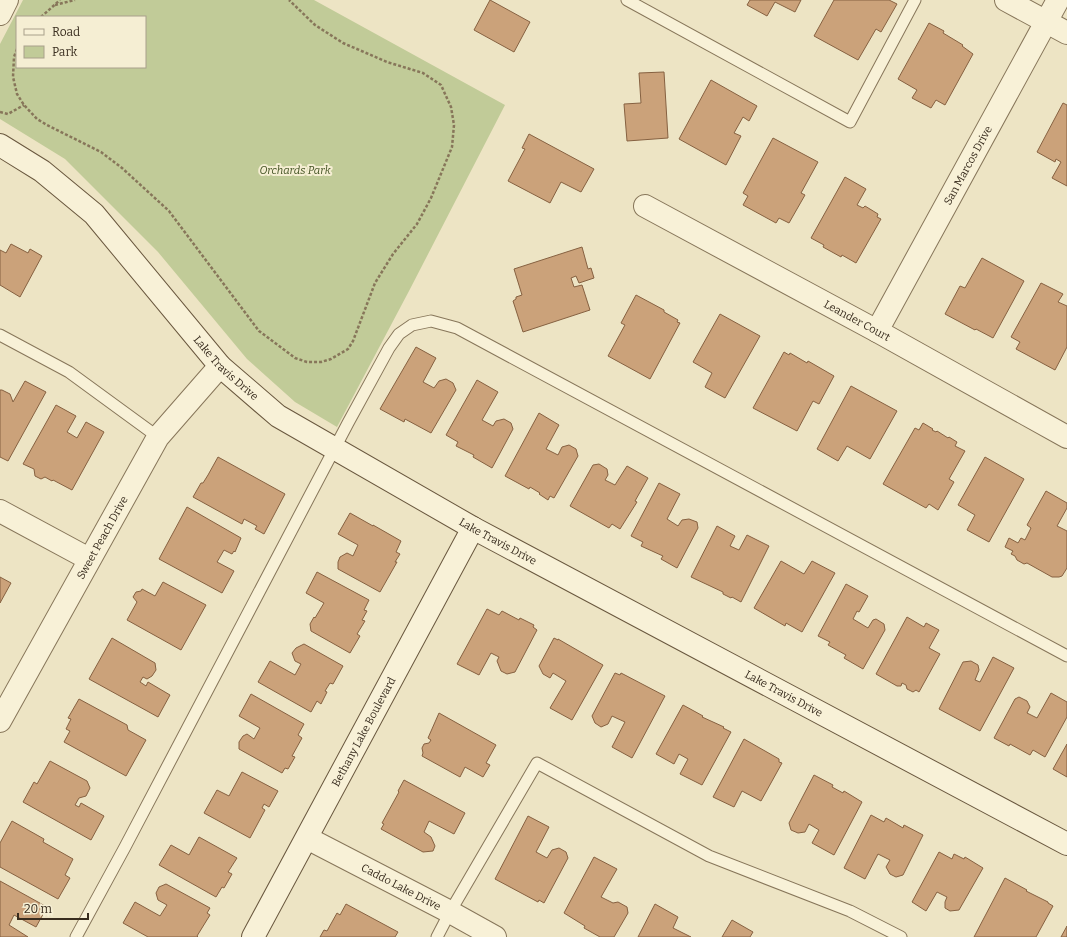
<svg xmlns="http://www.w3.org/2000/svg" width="1067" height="937" font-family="Bitter,serif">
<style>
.green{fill:#c1cb98;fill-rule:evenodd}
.building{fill:#cba27a;stroke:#866141}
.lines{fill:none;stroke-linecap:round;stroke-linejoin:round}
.lane-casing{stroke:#87765a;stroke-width:13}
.street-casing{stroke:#87765a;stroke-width:24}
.secondary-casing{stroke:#69573e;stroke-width:24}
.path{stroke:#87765a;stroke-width:2.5;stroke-dasharray:3 2;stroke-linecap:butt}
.lane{stroke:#f8f1d7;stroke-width:11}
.street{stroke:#f8f1d7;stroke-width:22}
.secondary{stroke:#f8f1d7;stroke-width:22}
.labels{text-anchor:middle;stroke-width:4;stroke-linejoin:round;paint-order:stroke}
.street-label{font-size:11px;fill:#382c1e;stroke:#f5eed3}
.park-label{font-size:11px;font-style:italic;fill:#455425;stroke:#f5eed3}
</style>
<rect width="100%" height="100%" fill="#ede4c4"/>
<!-- green -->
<path class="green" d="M23,0H314L505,105L409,291L337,427L295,402L247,359L158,252L65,159L0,119V44ZM17,17H145V67H17Z"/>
<!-- building -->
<path class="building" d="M490,0L530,22L514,52L474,30Z
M750,0H801L795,12L775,2L767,16L747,5Z
M834,0H889L897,4L881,32L876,29L858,60L814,36Z
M929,23L944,31L943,33L963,45L962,46L973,54L945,105L936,100L931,108L912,98L917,90L898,79Z
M664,72L668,138L627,141L624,104L641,103L639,73Z
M711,80L757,106L749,121L743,117L734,133L741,136L726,165L679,139Z
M1063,103L1067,105V186L1052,178L1061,162L1056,159L1055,162L1037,152Z
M529,134L594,169L581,192L561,182L550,203L508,181L525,149L522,148Z
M773,138L818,162L801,193L805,195L789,223L779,218L776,223L743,205L748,196L743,193Z
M845,177L866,189L857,205L863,208L865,206L878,214L877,217L881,219L856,263L842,255L841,257L823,247L824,245L811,238Z
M11,244L28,253L30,249L42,256L20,297L0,285V250L6,253Z
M582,247L588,269L591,268L594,278L579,283L576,276L571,278L574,287L582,285L590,310L523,332L513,301L516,299V297L522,295L514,269Z
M982,258L1024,281L993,338L976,329L975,330L945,314L960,286L965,288Z
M1041,283L1063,294L1058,302L1067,306V347L1055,370L1016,349L1020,342L1011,337Z
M636,295L664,310V312L678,320L677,322L680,323L650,379L608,356L625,325L621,323Z
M720,314L760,336L725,398L705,387L712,373L693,362Z
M416,347L436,358L423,382L434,388L439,381L446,379L453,383L456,390L431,433L405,419L404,422L380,409Z
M784,352L789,355L790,353L807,363L808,361L834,376L819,404L813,401L797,431L753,408Z
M477,380L498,392L482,420L493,426L496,421L504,419L511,423L513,429L492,468L473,457L474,455L456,446L458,442L446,435Z
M25,381L46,392L8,461L0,457V390H2L10,394L13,402Z
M851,386L897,411L870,459L847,446L838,461L817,449Z
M56,405L76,416L67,432L77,438L86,422L104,432L72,490L53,480L52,481L45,477L41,479L35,476L34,469L23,464Z
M539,413L559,425L546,449L558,455L562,447L569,445L576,449L578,456L554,498L550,496L548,500L539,494L540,493L530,487L529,489L505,476Z
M923,423L933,429L932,430L936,432L937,431L948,438L949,437L957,442L955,446L965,451L949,479L954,482L938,510L929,504L926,508L883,484L915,428L919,430Z
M218,457L285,494L264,534L255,529L257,526L244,519L242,524L193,497L201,483H203L208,475Z
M985,457L1024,479L989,542L967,530L975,515L958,505Z
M599,464L607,469L608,475L605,480L615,485L627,466L648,478L635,501L637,502L620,529L612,524L609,528L570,506L593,465Z
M659,483L680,494L667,519L678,526L682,520L689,519L697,522L698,528L677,568L661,559L663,556L641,546L643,542L631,536Z
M1046,491L1067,503V508L1057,526L1067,531V568L1062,576L1059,577H1052L1027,563L1024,564L1017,560L1015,556L1011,554L1013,551L1005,547L1009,538L1018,543L1021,538L1025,540L1031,528L1027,525Z
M187,507L241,538L235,552L234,551L232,554L224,550L217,562L234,571L222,593L159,559Z
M350,513L373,526V525L401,541L396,552L400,554L395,562H397L380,592L338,569V562L340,557L347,553L353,556L358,545L338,534Z
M717,526L735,536L730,546L739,550L747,535L769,546L741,602L732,597L731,598L723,594V592L691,577Z
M781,561L804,574L812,561L835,573L802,632L786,623L785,626L754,608Z
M317,572L369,600L364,610L367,611L362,620L365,621L357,634L360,636L350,653L311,631L310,624L314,617L315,618L324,603L306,593Z
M0,577L11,583L0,603Z
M163,582L206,605L181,650L127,620L137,602L133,597L136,592L141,591L142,589L155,596Z
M846,584L868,596L859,612L857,611L853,619L868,628L873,620L876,619L884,624L885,630L863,669L844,658L846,655L828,645L830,642L818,636Z
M487,609L499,615L502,611L519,620L520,618L534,625L533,627L537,630L515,672L507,674L501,671L497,661L499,657L491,653L479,675L457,664Z
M907,617L924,627L926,623L939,630L929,648L940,654L919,692L916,690L913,692L907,689L906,685L902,683L901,686H897L876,674Z
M112,638L155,663L156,670L152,676L147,679L143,677L140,682L146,686L148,682L170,695L158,717L89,679Z
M554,638L558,640V639L603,665L572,720L550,708L566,681L553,673L550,678L543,674L539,666Z
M304,644L343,666L333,684L330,683L325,691L327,692L321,704L317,701L311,712L258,682L270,661L295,675L301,664L295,661L292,653L296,648Z
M993,657L1014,668L980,731L939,709L963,662L971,661L978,665L979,670L975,680L980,682Z
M615,673L620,675L621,673L665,696L632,758L612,747L625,722L612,716L608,724L601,727L595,723L592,716Z
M1051,693L1067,702V717L1045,757L1033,750L1030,755L1010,744L1009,746L994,738L1015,699L1019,697L1027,701L1030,707L1027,713L1037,718Z
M251,694L304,724L298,735L302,738L292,756L295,757L288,769L285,768L282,773L239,749V742L243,736L247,734L254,739L260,728L239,716Z
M79,699L127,725L128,730L146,740L126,776L64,742L70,731L66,729L71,719L68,718Z
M683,705L703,716L702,717L724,727L723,728L731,732L702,785L680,774L688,759L679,754L674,764L656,754Z
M439,713L496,745L486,763L490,765L483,777L465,767L460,777L422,756L423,753L422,748L424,744L429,743L431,740L428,738Z
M744,739L779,759V762L782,763L761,801L742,791L734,807L713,797Z
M1067,744V777L1053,769Z
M50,761L87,781L90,788L86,796L79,798L75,805L79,807L81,803L104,816L91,840L23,802L34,782L37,784Z
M242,772L278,791L269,807L264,804L262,808L265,810L250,838L204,813L217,790L229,796Z
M814,775L833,785L832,787L843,793L844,791L862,802L834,855L812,843L819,830L809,824L805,832L798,833L791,830L789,823Z
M404,780L465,813L454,834L429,821L424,832L431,837L435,846L433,851L423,852L381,829L384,824L382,823L399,792L398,791Z
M871,815L884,822L886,818L903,828L904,825L923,835L903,875L896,877L890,874L886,867L890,860L878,854L865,879L844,868Z
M528,816L549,827L536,852L547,858L552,850L559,848L566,852L568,858L544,903L539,900L538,902L495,879Z
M12,821L44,839L43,842L73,859L65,875L70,878L58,899L0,867V843Z
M199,837L237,858L228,872L232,874L224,888L222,887L216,897L159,865L171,845L189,855Z
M939,852L952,859L954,854L964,859L965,857L983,868L959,910L950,911L945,908V902L947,897L937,892L926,911L912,902Z
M594,857L617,869L601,897L613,903L618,902L627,907L628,913L614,937H600L584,928L585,926L564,913Z
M1005,878L1027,890L1026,891L1048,902V903L1053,906L1036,937H974Z
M0,881L47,907L36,927L14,915L9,925L28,937H0Z
M166,884L210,908L207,913L210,915L197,936L198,937H148L123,923L135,902L160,916L167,905L158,900L156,893L159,887Z
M346,904L398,932L395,937H320L324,930L327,931L337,913L340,915Z
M655,904L678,917L673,928L691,937H638Z
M732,920L753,932L750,937H722Z
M1067,926V937H1061Z"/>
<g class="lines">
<!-- lane casing -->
<g class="lane-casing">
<path id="lane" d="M627,0L850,122L915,0
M0,335L69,372L158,437
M76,937L125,847L348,423L389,348L399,334L412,325L431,321L457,328L1067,656
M437,937L450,912L537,763L709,856L850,911L901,937"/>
</g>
<!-- street casing -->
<g class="street-casing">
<g id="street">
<path d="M1006,0L1067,33"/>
<path d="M0,14L7,0"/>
<path id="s1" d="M645,206L877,331L1067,437"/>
<path id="s2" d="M877,331L1058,0"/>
<path d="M0,511L89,559"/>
<path id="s3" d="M0,721L158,437L220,366"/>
<path id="s4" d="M307,838L450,912L495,937"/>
</g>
</g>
<!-- secondary casing -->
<g class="secondary-casing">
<g id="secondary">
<path id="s5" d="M0,145L42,171L94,214L220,366L278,416L473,528L1067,844"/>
<path id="s6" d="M253,937L473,528"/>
</g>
</g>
<!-- path -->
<path class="path" d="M55,5L75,0
M41,17L60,0
M17,49L14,57L13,77L17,94L24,105L37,119L47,125L101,152L122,168L169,211L259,331L295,358L307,362H321L331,359L348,349L353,341L375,283L393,254L417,224L431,198L452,147L454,125L451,107L441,85L423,73L387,62L343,43L315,25L289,0
M0,112L8,114L24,105"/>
<!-- lane -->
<use href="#lane" class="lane"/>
<!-- street -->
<use href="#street" class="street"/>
<!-- secondary -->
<use href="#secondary" class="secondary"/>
</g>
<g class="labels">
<!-- street labels -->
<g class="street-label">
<text dy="4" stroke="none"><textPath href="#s2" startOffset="189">San Marcos Drive</textPath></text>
<text dy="4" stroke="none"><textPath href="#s1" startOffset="241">Leander Court</textPath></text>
<text dy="4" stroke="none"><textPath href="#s5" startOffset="320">Lake Travis Drive</textPath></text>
<text dy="4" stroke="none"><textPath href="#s3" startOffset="210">Sweet Peach Drive</textPath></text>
<text dy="4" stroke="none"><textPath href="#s5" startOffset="644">Lake Travis Drive</textPath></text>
<text dy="4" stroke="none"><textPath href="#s5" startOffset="968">Lake Travis Drive</textPath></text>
<text dy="4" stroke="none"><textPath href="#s6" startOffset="233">Bethany Lake Boulevard</textPath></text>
<text dy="4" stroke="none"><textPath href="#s4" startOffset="106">Caddo Lake Drive</textPath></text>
</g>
<!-- park labels -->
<g class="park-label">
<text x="295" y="174">Orchards Park</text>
</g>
</g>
<!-- legend -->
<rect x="16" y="16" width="130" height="52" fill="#f5eed3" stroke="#a9a08b"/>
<rect x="24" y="29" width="20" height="6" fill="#f8f1d7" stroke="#a9a08b"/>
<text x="52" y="36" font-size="12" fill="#382c1e">Road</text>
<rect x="24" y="46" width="20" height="12" fill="#c1cb98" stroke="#a9a08b"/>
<text x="52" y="56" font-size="12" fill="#382c1e">Park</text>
<!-- scale -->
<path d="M18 913v6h70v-6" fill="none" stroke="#382c1e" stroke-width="2"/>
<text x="24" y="913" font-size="12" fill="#382c1e" stroke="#f5eed3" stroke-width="3" paint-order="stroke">20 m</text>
</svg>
